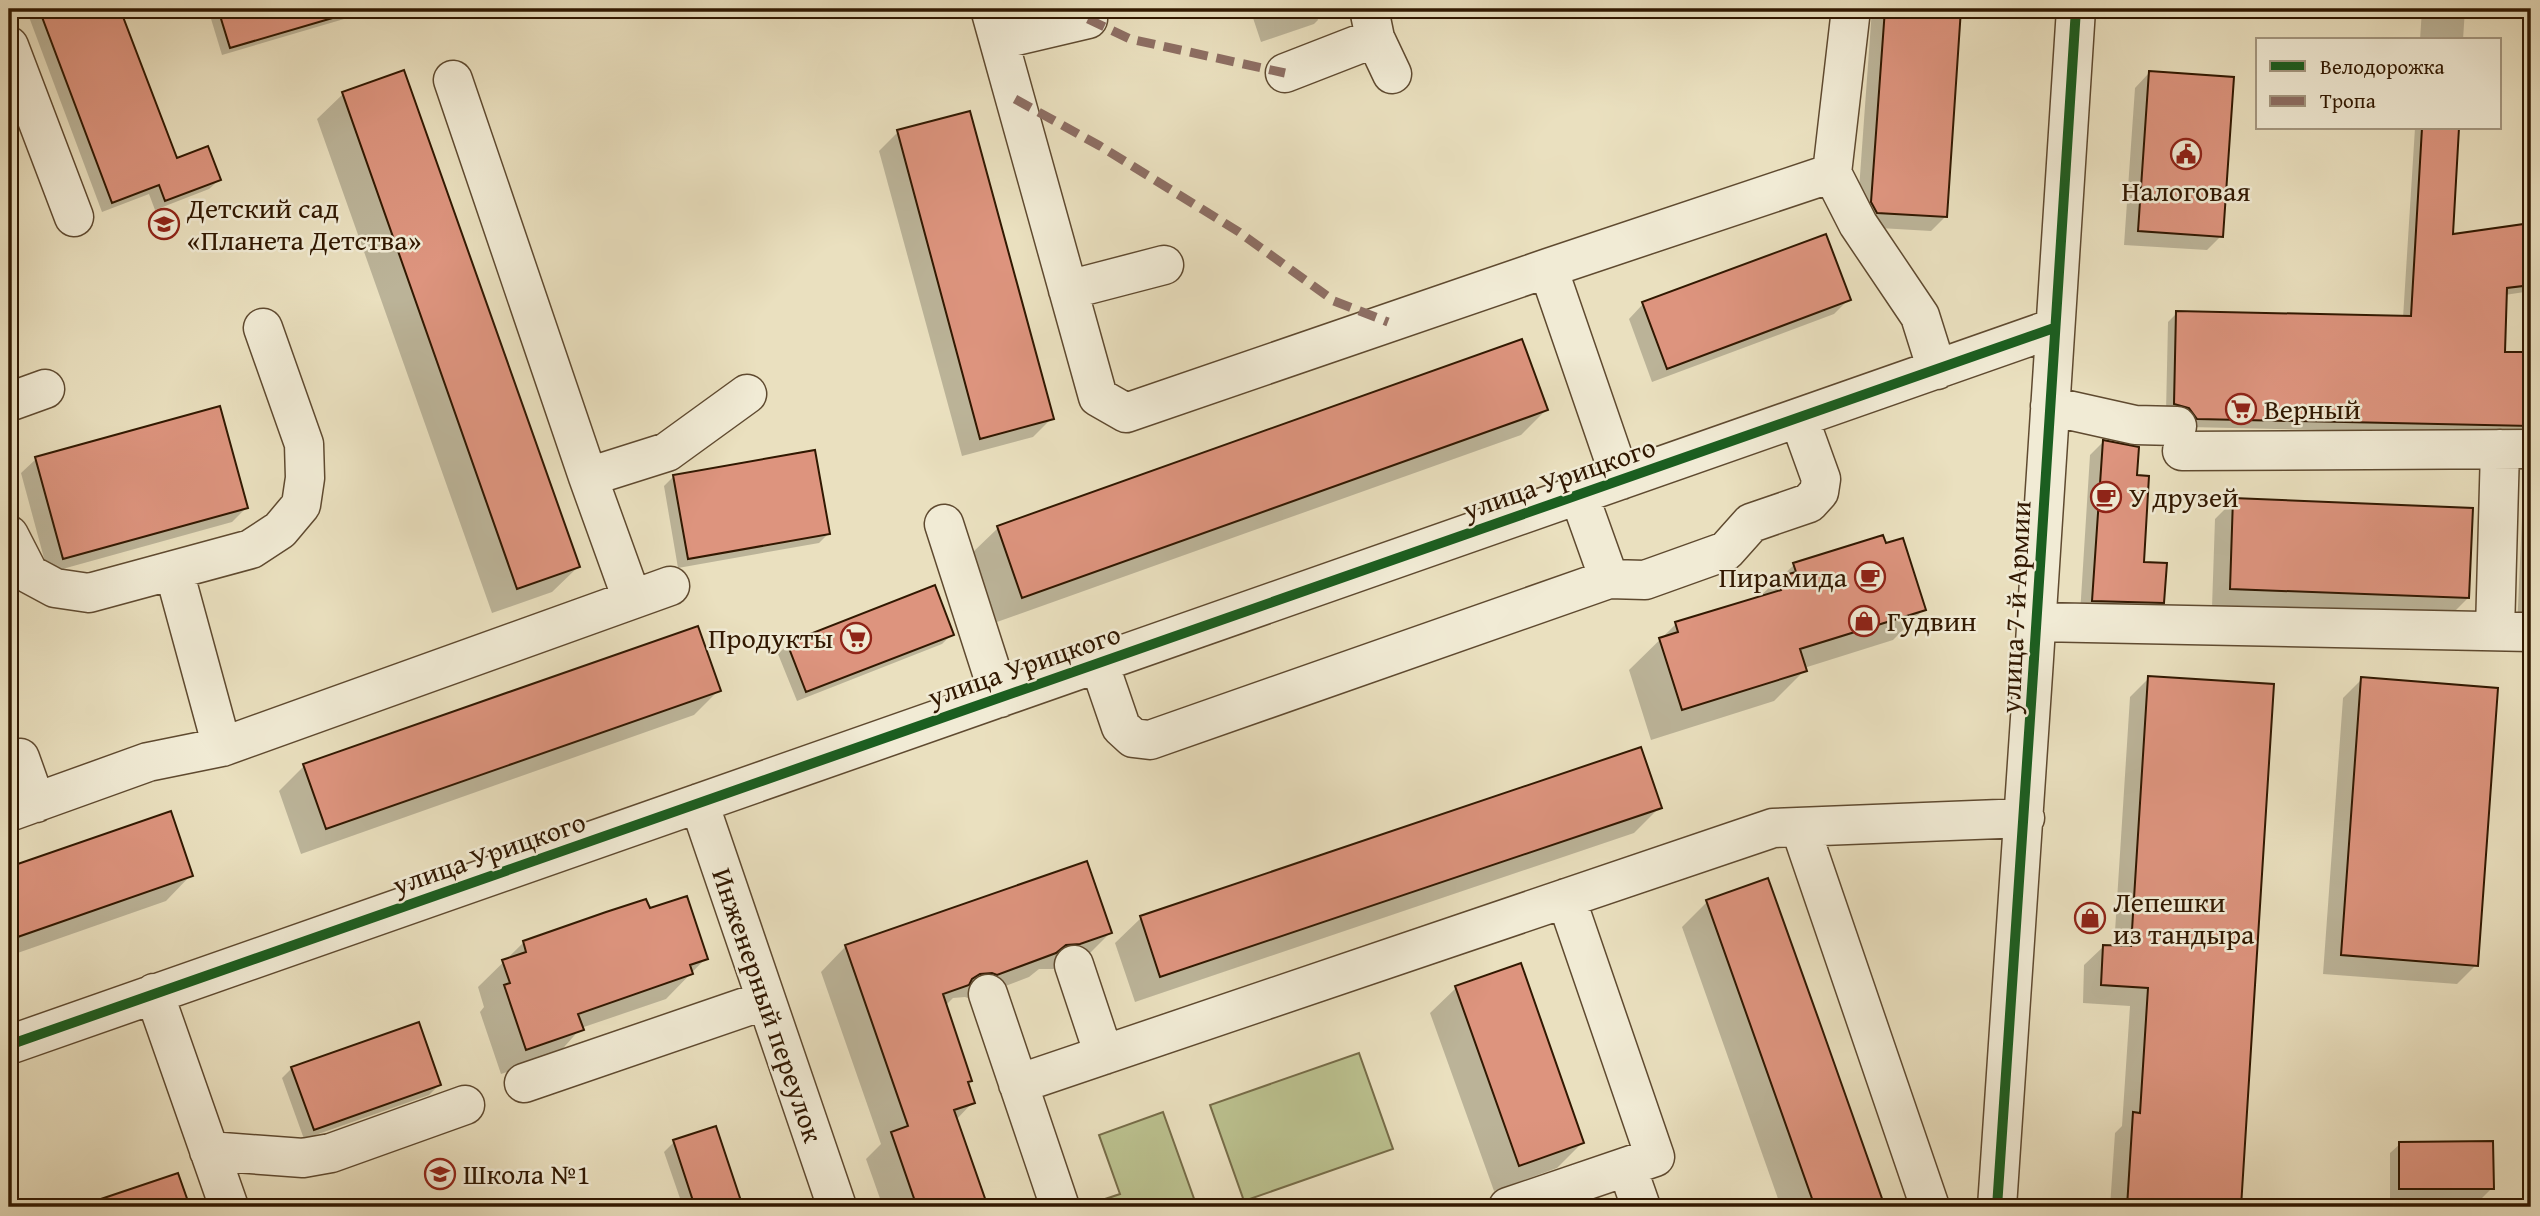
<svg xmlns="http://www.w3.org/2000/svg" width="2540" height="1216" font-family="'Gentium Book Plus',serif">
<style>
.green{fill:#bbc18f;stroke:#766c48;stroke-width:2}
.shadow{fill:#0003}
.building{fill:#dd947e;stroke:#311801;stroke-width:2}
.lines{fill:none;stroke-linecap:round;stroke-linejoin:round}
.minor-casing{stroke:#5f4a30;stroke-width:41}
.minor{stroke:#f1ebd5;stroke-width:38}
.quiet{stroke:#8d6e63;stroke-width:9;stroke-dasharray:18 9;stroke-linecap:butt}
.cycleway-casing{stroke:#f1ebd5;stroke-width:15}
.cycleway{stroke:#1b5e20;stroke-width:10}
.labels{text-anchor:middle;stroke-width:5;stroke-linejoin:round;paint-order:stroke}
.poi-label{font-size:28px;fill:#311801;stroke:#f1ebd5;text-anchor:start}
.street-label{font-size:28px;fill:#311801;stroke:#f1ebd5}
</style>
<rect width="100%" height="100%" fill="#eae0bf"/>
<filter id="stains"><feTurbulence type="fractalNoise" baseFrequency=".00286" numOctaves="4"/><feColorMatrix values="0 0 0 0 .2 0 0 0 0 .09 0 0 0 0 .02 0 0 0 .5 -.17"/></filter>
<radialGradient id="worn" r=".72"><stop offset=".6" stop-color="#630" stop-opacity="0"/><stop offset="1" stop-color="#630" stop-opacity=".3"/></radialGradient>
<!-- green -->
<path class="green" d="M1359,1053L1393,1149L1244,1201L1210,1105Z
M1163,1112L1197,1207H1081L1120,1194L1099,1135Z"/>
<!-- shadow -->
<path class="shadow" d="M26,9H119L176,160L219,180L209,189L155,210L149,194L102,212Z
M208,9H378L222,55Z
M845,9H886L848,19Z
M1250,9H1314L1318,20L1314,24L1261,42Z
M1872,9H1960L1945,217L1931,231L1862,227L1857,217Z
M2422,9H2465L2463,40H2420Z
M2149,73L2221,236L2207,250L2124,245L2135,88Z
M343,94L578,567L552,592L492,613L317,119Z
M2415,128H2458L2451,236L2531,225V291L2505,295L2504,353L2531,354V435L2188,427L2166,412L2168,322L2177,313L2403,318Z
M898,132L1052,418L1033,437L962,456L879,151Z
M1849,299L1834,314L1652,382L1629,319L1643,304Z
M1521,341L1546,410L1521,435L997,622L972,553L998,528Z
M2103,442L2135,477L2142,563L2163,602L2149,615L2080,614L2090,455Z
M36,459L246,508L232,522L48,573L21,473Z
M674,476L829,533L819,543L678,568L664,486Z
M2234,500L2468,598L2449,617L2212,607L2215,519Z
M2531,507V630L2517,629L2522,517Z
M1794,565L1924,609L1893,640L1804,668L1805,670L1774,701L1651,740L1629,670L1676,624L1758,598Z
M952,634L942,644L797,701L778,654L788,644Z
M2149,678L2272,686L2239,1207H2110L2115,1133L2122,1126L2130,1006L2083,1003L2084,965L2103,947H2114L2130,697Z
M2362,679L2476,965L2457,984L2323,974L2343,698Z
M719,690L694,715L301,854L279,791L304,766Z
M1640,749L1660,807L1634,833L1135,1002L1115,943L1141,918Z
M170,813L191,875L166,901L9,956V869Z
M1767,881L1883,1207H1781L1682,927L1707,902Z
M1110,933L1085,958L1053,969H1039L1029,977L971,999L965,997L953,998L945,1006L970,1081L967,1084L973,1102L956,1120L986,1207H883L866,1159L881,1144L821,972L846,946Z
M524,942L706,958L666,999L581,1028L557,1055L501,1074L480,1012L484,1007L478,987Z
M1456,988L1582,1143L1557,1168L1494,1191L1430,1013Z
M292,1068L439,1085L429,1095L304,1139L282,1078Z
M715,1128L741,1207H683L664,1152L674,1142Z
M2400,1144L2492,1188L2482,1198H2390V1153Z
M177,1175L188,1207H83Z"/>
<!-- building -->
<path class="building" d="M39,9H120L177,158L208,146L221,180L165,201L159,185L112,203Z
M218,9H335L336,17L230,48Z
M1885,9H1961L1947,217L1877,213L1871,202Z
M404,70L580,567L517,589L342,92Z
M2149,71L2234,77L2223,237L2138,231Z
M970,111L1054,419L980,439L897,130Z
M2422,128H2459L2453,234L2531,223V285L2507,288L2505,352H2531V426L2197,419L2189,408L2174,404L2176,311L2411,316Z
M1826,234L1851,300L1667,369L1642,302Z
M1522,339L1548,410L1022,598L997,526Z
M220,406L248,508L63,559L35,457Z
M2103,440L2139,447L2137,475L2149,476L2144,562L2167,563L2164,603L2092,601Z
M815,450L830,534L688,559L673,475Z
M2233,498L2473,508L2469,598L2230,589Z
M1883,535L1886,543L1903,538L1926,610L1800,649L1807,671L1682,710L1659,638L1678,632L1675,622L1781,590L1777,577L1796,572L1793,563Z
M935,585L954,635L806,692L787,643Z
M698,626L721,691L326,829L303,764Z
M2148,676L2274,684L2241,1207H2127L2133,1112L2140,1113L2148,988L2101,985L2103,945L2131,946Z
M2361,677L2498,688L2478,966L2341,955Z
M1641,747L1662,808L1160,977L1140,916Z
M171,811L193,876L9,940V867Z
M1087,861L1112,933L1080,944L1066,945L1056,953L997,975L992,973L980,974L972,979L969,985L943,994L972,1081L968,1082L975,1103L954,1110L988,1207H917L891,1132L908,1126L845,945Z
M1768,878L1821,1026L1885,1207H1815L1706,900Z
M687,896L708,959L690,965L693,974L578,1014L584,1030L526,1050L504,985L510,983L502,960L526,952L523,941L606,912L646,899L650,908Z
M1521,963L1584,1143L1519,1166L1455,986Z
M419,1022L441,1085L314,1130L291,1067Z
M716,1126L743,1207H695L673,1140Z
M2493,1141L2494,1189H2399V1142Z
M178,1173L190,1207H93L92,1202Z"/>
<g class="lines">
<!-- minor casing -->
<g class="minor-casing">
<path id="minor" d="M990,9L1098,397L1126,413L1548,268L1832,173L1851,9
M1369,9L1375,38L1392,74
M999,40L1088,19
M9,46L74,217
M1285,73L1375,38
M453,80L588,477L632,599
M1832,173L1858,224L1920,316L1937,370
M1548,268L1621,480
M1068,290L1164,265
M9,402L45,389
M2050,406L2135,425L2177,426
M2182,451L2531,449
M588,477L667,452L747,394
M1579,495L1609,579
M944,524L1000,698
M9,535L29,574L55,588L89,593L251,549L280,530L301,505L305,478L304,444L263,328
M174,571L222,747
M2037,622L2531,632
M2495,631L2500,449
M1099,663L1121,727L1133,738L1150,740L1609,579L1645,580L1726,551L1751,523L1809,503L1819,492L1821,479L1799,418
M20,758L36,803
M699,803L837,1207
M9,812L148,762L222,747L670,586
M1800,827L1930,1207
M1074,965L1104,1055
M154,993L229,1207
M988,994L1060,1207
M9,1045L2054,328
M524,1083L766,1000
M1018,1084L1773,828L2025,818
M209,1151L303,1158L331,1153L465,1105
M1627,1167L1641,1207
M1508,1207L1655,1157L1566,898
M1997,1207C2026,808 2049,408 2076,9"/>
</g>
<!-- minor -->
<use href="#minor" class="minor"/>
<!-- quiet -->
<path class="quiet" d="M1088,19L1130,39L1285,73
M1015,99L1100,146L1239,232L1334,301L1388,322"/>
<!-- cycleway casing -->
<g class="cycleway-casing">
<path id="cycleway" d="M9,1045L2054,328
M1997,1207C2026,808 2049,408 2076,9"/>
</g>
<!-- cycleway -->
<use href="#cycleway" class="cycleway"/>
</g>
<!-- icons -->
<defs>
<g id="civic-ring" transform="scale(1.575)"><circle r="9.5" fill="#f1ebd5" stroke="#8f2418" stroke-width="1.5"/><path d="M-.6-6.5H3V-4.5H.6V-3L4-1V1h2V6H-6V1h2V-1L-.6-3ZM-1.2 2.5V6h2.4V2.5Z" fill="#8f2418"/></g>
<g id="school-ring" transform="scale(1.575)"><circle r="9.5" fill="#f1ebd5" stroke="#8f2418" stroke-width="1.5"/><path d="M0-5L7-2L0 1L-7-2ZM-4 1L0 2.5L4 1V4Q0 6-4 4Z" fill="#8f2418"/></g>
<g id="supermarket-ring" transform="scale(1.575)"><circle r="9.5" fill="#f1ebd5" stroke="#8f2418" stroke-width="1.5"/><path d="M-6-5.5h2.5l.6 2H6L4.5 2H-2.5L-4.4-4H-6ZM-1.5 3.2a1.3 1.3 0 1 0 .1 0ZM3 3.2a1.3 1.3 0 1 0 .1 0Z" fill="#8f2418"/></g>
<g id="cafe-ring" transform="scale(1.575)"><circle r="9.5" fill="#f1ebd5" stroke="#8f2418" stroke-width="1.5"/><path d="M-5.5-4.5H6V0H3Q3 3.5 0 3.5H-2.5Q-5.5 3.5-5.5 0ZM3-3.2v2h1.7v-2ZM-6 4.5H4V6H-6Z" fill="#8f2418"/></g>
<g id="shop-ring" transform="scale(1.575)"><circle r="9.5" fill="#f1ebd5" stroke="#8f2418" stroke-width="1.5"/><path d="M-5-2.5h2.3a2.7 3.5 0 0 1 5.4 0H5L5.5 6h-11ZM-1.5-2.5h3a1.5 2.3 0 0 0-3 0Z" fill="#8f2418"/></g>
</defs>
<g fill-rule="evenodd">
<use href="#civic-ring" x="2186" y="154"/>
<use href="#school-ring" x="164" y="224"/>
<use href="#supermarket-ring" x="2241" y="409"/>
<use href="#cafe-ring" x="2106" y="497"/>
<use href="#cafe-ring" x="1870" y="577"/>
<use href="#shop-ring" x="1864" y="621"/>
<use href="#supermarket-ring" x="856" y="638"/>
<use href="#shop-ring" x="2090" y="918"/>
<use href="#school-ring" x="440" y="1174"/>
</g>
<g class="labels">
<!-- poi labels -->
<g class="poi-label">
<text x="2186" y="201" text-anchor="middle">Налоговая</text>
<text x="187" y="218">Детский сад<tspan x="187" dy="32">«Планета Детства»</tspan></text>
<text x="2264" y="419">Верный</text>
<text x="2129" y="507">У друзей</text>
<text x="1847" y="587" text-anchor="end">Пирамида</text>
<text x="1887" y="631">Гудвин</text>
<text x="833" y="648" text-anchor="end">Продукты</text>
<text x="2113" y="912">Лепешки<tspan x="2113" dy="32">из тандыра</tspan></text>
<text x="463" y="1184">Школа №1</text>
</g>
<!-- street labels -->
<g class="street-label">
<text transform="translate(1559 478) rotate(-19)" y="10">улица Урицкого</text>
<text transform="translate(2015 607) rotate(-87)" y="10">улица 7-й Армии</text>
<text transform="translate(1024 665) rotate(-19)" y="10">улица Урицкого</text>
<text transform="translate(489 853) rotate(-19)" y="10">улица Урицкого</text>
<text transform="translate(768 1005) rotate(71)" y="10">Инженерный переулок</text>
</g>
</g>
<!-- margin -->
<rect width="2540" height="1216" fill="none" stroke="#eae0bf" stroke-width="35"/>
<rect x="10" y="10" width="2519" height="1195" fill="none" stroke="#311801" stroke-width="3.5"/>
<rect x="18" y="18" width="2505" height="1181" fill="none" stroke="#311801" stroke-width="2"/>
<!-- legend -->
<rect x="2256" y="38" width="245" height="91" fill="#f1ebd5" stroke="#a49780" stroke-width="2"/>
<rect x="2270" y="61" width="35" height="10" fill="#1b5e20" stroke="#a49780" stroke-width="2"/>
<text x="2320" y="74" font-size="21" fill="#311801">Велодорожка</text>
<rect x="2270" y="96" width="35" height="10" fill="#8d6e63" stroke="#a49780" stroke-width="2"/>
<text x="2320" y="108" font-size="21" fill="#311801">Тропа</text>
<rect width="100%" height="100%" filter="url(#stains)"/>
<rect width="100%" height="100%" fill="url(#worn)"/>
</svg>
